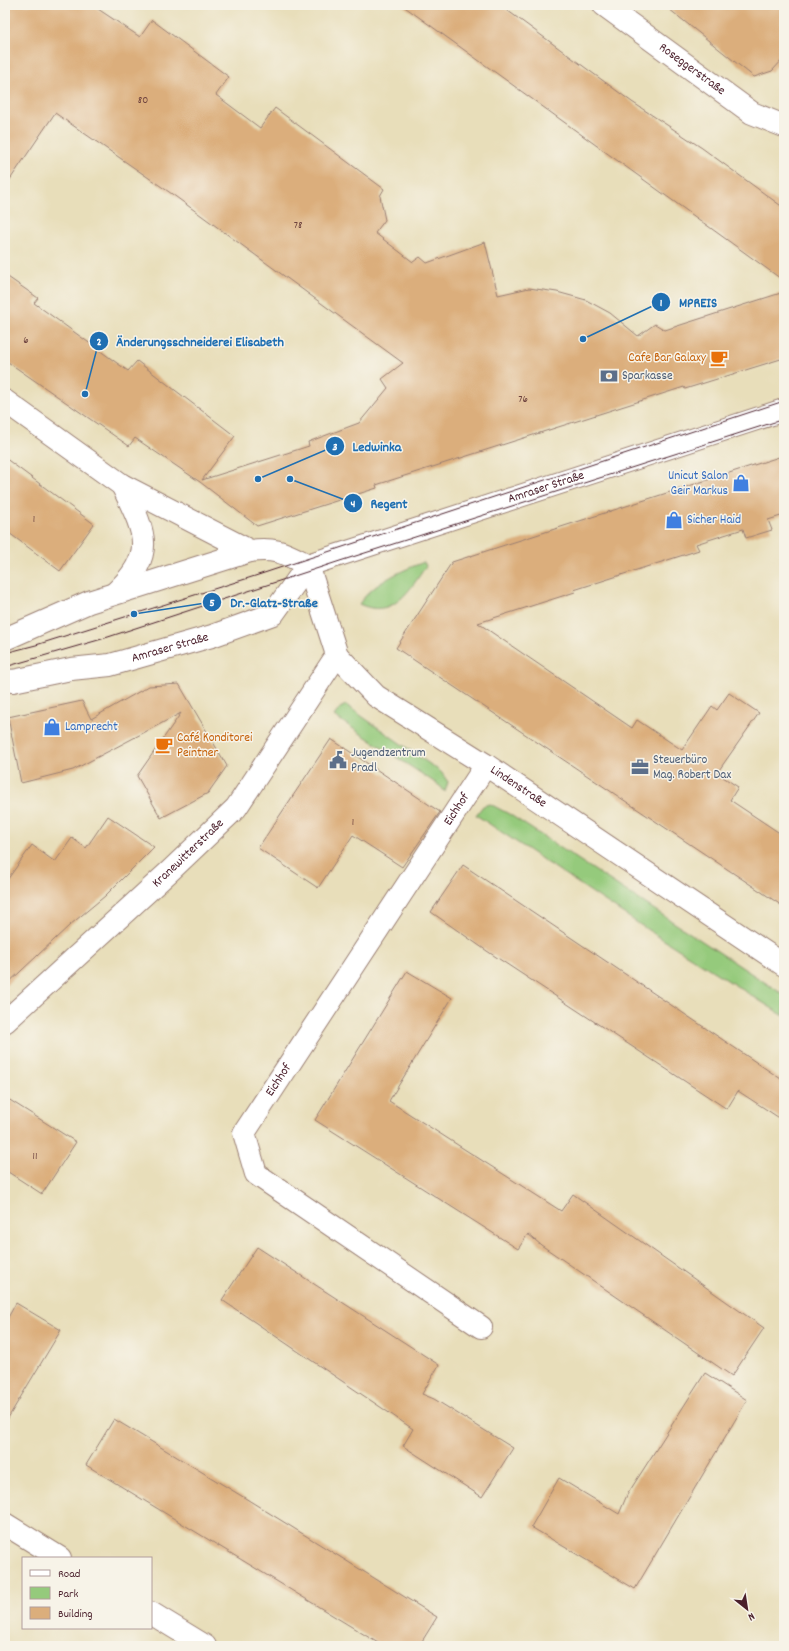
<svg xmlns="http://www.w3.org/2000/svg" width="789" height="1651" viewBox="0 0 789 1651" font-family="Dekko,sans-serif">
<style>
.green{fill:#95ca7c;stroke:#707454}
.building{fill:#dbae7c}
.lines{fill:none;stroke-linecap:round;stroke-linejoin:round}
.minor-casing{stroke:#997e72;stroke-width:24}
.minor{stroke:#fff;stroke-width:22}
.tram{stroke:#4a1f2b;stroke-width:1}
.labels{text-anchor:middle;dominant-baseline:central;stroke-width:3;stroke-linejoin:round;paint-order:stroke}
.number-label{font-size:11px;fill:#6e433f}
.street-label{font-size:13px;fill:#4a1f2b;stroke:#f7f3e8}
.food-label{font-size:13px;fill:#c56008;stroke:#f7f3e8;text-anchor:end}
.service-label{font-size:13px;fill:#4e5e75;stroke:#f7f3e8;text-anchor:start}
.shop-label{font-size:13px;fill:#366cbe;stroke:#f7f3e8;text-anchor:start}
.leader{fill:none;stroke:#1f6fb2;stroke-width:1.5}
.callout-dot{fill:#1f6fb2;stroke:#f7f3e8;stroke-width:1.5}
.mark-label{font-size:12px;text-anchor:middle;font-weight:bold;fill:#fff}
.callout-label{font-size:14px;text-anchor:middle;font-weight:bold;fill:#1f6fb2;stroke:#f7f3e8;stroke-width:3;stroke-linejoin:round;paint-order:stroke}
</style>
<rect width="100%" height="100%" fill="#f7f3e8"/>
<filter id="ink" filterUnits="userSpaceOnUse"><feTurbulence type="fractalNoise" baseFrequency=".025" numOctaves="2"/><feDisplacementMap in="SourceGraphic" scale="8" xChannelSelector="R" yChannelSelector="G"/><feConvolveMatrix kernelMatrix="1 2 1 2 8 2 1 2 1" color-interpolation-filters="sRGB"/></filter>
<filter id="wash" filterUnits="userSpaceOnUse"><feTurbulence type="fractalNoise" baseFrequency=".012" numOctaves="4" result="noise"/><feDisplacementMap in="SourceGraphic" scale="16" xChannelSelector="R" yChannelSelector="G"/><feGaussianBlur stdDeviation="0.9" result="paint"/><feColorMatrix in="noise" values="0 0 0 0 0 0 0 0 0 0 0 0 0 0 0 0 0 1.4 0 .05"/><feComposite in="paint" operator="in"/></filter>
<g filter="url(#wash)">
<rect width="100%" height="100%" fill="#e8deba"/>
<g class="green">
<path d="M 424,562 L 426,566 C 410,590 393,620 359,604 C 374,582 401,571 424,562 Z"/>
<path d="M 346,705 L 441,772 L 448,782 L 445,792 L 440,786 L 334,716 L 340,708 Z"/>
<path d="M 490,804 L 509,814 L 784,995 L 784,1016 L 648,930 L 476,815 L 483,806 Z"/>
</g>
<g id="blocks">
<g class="building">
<path d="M 5,5 L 92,5 L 140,37 L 152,20 L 229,77 L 216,95 L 260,128 L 275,108 L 384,189 L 380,196 L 385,220 L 375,233 L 413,262 L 420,257 L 427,263 L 485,242 L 498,295 L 529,288 L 557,292 L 586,300 L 610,313 L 638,336 L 655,324 L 665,330 L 784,292 L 784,358 L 685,389 L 684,387 L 376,485 L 377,488 L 257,526 L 200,482 L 135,438 L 129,446 L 5,360 L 5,275 L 38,298 L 34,303 L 128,371 L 137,361 L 235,436 L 202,480 L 309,446 L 308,442 L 359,423 L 388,388 L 382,379 L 403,363 L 172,194 L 55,113 L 5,187 Z"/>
<path d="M 402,5 L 500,5 L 632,102 L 702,148 L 784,208 L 784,281 Z"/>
<path d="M 664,5 L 784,5 L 784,58 L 772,71 L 754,77 Z"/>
<path d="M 779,457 L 784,474 L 784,515 L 768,520 L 772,530 L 746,538 L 743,529 L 696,544 L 699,550 L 574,590 L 575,592 L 478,623 L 632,728 L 637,720 L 682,750 L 712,706 L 717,710 L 729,693 L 759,713 L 717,773 L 738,787 L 730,800 L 784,836 L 784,907 L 396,648 L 452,562 Z"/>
<path d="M 5,458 L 94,524 L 60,571 L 5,530 Z"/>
<path d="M 179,684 L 227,766 L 208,793 L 161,818 L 137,776 L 181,713 L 73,770 L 21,783 L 8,717 L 82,701 L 91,719 L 149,686 Z"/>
<path d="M 331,739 L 440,812 L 402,867 L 353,835 L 318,888 L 258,848 Z"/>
<path d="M 108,816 L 154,847 L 105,896 L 70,925 L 5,986 L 5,883 L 32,845 L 55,862 L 72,838 L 86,848 Z"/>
<path d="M 463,865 L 784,1081 L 784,1121 L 738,1091 L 727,1109 L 487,951 L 431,912 Z"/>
<path d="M 407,971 L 452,998 L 389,1101 L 561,1211 L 573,1194 L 764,1328 L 732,1376 L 541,1245 L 528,1234 L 518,1249 L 315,1120 Z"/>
<path d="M 5,1097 L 76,1142 L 42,1194 L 5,1170 Z"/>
<path d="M 257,1247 L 439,1365 L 422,1394 L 434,1399 L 513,1448 L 482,1497 L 403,1446 L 413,1429 L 222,1300 Z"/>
<path d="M 16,1303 L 61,1330 L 5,1423 L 5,1323 Z"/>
<path d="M 705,1373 L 747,1400 L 635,1589 L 531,1527 L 559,1478 L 619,1514 L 627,1495 Z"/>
<path d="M 114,1419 L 245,1498 L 437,1617 L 419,1646 L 383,1646 L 86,1465 Z"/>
</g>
</g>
</g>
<g filter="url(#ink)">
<use href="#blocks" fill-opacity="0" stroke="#997e72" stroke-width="1"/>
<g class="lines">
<g class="minor-casing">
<g id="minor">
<path id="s1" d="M 604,5 L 752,113 L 784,126"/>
<path d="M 5,401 L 122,485 L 250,551"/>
<path id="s2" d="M 308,565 L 337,655 L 376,696 L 486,765 L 784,965"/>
<path d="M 116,592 C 158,553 144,531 122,485"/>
<path d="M 5,639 L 89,602 L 250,551 C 276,547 286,554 308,565"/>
<path id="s3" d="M 5,680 L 13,681 L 71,669 L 110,665 L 212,636 L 273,614 L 308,565 L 784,410"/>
<path id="s4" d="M 5,1022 L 171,870 L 236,808 L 337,655"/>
<path id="s5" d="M 481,1327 L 256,1174 L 244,1133 L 486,765"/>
<path d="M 5,1524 L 60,1558"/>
<path d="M 151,1613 L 205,1646"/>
</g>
</g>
<use href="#minor" class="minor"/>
<g class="tram">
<path d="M 5,653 L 36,645 L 255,576 L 784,401"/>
<path d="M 5,667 L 102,639 L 340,561 L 784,419"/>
</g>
</g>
</g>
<defs>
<g id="cafe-bare" transform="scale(1.38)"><path d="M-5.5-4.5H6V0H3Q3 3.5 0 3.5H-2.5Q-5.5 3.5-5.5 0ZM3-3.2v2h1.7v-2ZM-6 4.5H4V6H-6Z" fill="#e8710a" stroke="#f7f3e8" stroke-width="2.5" paint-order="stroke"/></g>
<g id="bank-bare" transform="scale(1.38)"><path d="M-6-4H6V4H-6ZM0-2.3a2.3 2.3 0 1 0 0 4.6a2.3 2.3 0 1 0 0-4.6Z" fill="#5c6f8a" stroke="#f7f3e8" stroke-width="2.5" paint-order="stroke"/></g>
<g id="shop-bare" transform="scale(1.38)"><path d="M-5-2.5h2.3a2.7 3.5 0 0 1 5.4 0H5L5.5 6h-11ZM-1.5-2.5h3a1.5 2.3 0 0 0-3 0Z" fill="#3f7fe0" stroke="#f7f3e8" stroke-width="2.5" paint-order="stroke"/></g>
<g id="civic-bare" transform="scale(1.38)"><path d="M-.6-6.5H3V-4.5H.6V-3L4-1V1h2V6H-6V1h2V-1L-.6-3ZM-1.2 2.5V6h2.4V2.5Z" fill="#5c6f8a" stroke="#f7f3e8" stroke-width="2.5" paint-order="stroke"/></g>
<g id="office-bare" transform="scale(1.38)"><path d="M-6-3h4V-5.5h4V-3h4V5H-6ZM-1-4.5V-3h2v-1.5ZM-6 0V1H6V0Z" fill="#5c6f8a" stroke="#f7f3e8" stroke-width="2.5" paint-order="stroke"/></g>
</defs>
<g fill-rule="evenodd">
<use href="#cafe-bare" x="719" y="358"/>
<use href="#bank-bare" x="609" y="376"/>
<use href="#shop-bare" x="741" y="483"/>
<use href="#shop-bare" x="674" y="520"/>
<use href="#shop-bare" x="52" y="727"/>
<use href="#cafe-bare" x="164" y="745"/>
<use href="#civic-bare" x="338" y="760"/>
<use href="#office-bare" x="640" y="767"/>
</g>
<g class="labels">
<g class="number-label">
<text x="143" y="101">80</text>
<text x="298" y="226">78</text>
<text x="26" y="341">6</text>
<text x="523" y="400">76</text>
<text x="34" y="520">1</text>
<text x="353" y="823">1</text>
<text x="35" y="1157">11</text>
</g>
<g class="street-label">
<text stroke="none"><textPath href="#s1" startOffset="109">Roseggerstraße</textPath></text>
<text stroke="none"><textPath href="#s3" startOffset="588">Amraser Straße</textPath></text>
<text stroke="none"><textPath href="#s3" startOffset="169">Amraser Straße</textPath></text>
<text stroke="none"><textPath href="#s2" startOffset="320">Lindenstraße</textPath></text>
<text stroke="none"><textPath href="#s5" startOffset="702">Eichhof</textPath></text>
<text stroke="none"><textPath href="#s4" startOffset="249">Kranewitterstraße</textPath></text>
<text stroke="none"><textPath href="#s5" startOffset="378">Eichhof</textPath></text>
</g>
<g class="food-label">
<text x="706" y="358">Cafe Bar Galaxy</text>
<text x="177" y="738" text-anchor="start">Café Konditorei<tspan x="177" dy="15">Peintner</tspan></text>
</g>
<g class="service-label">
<text x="622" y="376">Sparkasse</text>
<text x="351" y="753">Jugendzentrum<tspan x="351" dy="15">Pradl</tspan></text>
<text x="653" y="760">Steuerbüro<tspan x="653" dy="15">Mag. Robert Dax</tspan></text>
</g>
<g class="shop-label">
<text x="728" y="476" text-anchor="end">Unicut Salon<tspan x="728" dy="15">Geir Markus</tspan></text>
<text x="687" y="520">Sicher Haid</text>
<text x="65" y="727">Lamprecht</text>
</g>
</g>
<path class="leader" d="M583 339L661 302M85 394L99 341M258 479L335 446M290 479L353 503M134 614L212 602"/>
<g class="callout-dot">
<circle cx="583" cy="339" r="4"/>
<circle cx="85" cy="394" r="4"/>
<circle cx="258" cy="479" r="4"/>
<circle cx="290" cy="479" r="4"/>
<circle cx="134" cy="614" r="4"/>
<circle cx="661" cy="302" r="10"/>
<circle cx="99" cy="341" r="10"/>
<circle cx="335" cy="446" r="10"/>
<circle cx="353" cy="503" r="10"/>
<circle cx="212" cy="602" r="10"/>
</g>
<g class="mark-label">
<text x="661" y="306">1</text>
<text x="99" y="345">2</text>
<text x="335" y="450">3</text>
<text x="353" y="507">4</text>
<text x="212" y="606">5</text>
</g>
<g class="callout-label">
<text x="698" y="307">MPREIS</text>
<text x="200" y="346">Änderungsschneiderei Elisabeth</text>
<text x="377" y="451">Ledwinka</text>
<text x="389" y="508">Regent</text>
<text x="274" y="607">Dr.-Glatz-Straße</text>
</g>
<rect width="789" height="1651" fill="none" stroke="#f7f3e8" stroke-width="20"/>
<rect x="22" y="1557" width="130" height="72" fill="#f7f3e8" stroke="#b29e9c"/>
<rect x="30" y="1570" width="20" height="6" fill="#ffffff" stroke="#b29e9c"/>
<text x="58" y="1577" font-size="12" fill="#4a1f2b">Road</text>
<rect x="30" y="1587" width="20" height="12" fill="#95ca7c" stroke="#b29e9c"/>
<text x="58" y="1597" font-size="12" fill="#4a1f2b">Park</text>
<rect x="30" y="1607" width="20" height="12" fill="#dbae7c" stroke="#b29e9c"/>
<text x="58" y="1617" font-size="12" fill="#4a1f2b">Building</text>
<g transform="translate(747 1609) rotate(150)" stroke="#f7f3e8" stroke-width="3" paint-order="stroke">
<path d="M0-3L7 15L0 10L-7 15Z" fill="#4a1f2b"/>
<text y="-6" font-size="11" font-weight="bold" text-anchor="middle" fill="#4a1f2b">N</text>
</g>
</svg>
